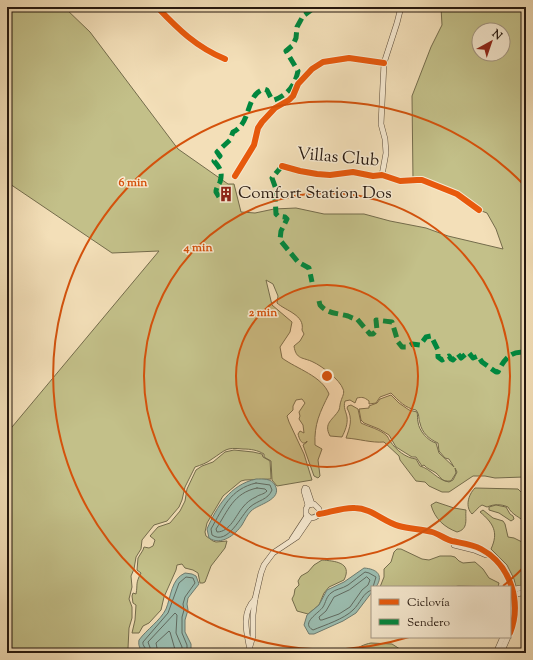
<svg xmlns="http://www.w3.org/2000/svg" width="533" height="660" viewBox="0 0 533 660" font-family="'Sorts Mill Goudy',serif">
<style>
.green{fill:#c3c089;stroke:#746c4c;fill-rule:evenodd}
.water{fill:#9bbdb0;stroke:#6c7b70}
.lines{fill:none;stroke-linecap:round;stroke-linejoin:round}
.shore{stroke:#606a60;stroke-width:1}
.minor-casing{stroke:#594a39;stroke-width:6}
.minor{stroke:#f7ead1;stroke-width:5}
.quiet{stroke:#00873e;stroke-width:5;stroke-dasharray:10 5;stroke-linecap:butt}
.cycleway-casing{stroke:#f7ead1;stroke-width:8}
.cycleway{stroke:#e8590c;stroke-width:6}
.ring{fill:none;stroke:#d5520c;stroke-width:2}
.labels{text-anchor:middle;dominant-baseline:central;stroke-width:3;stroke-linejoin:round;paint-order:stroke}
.street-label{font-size:17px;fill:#26180f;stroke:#f7ead1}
.poi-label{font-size:17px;fill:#26180f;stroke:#f7ead1;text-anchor:start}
.centre{fill:#d5520c;stroke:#f7ead1;stroke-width:2}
.ring-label{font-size:12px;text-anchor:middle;font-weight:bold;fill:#d5520c;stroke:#f7ead1;stroke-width:3;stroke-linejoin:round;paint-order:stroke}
</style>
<rect width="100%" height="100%" fill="#f3dfb8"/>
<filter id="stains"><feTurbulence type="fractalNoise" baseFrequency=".005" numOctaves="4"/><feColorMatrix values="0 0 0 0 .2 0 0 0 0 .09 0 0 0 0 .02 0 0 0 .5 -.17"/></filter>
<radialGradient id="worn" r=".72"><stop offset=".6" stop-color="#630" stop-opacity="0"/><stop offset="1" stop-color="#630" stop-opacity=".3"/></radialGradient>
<g class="green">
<path d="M 7,7 L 64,7 L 90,32 L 178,149 L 228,184 L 234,184 L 241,212 L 255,213 L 274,209 L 296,208 L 324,214 L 364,214 L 390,221 L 426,228 L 448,236 L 503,249 L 496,229 L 487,213 L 479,210 L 450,191 L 413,180 L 412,96 L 431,47 L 442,25 L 441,7 L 526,7 L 526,481 L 524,477 L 495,478 L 485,476 L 473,476 L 449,492 L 442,492 L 429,486 L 425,482 L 416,481 L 400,460 L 399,456 L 384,442 C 371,443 360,439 346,438 C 350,427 353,419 347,408 L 348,406 L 351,405 L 358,409 L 361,423 C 369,427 380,429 387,436 C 388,437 389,440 390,441 C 396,450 406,458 416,459 L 420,466 C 431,469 437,480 449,482 L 453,480 L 457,472 L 455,468 L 456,473 L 451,481 C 441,482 442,478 436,473 C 432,470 427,469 424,465 L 422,466 L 416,457 L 412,457 L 396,447 L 389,435 L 379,429 L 364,423 L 361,420 L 359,409 L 369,408 L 369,406 L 377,403 L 380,399 L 391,395 L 399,403 L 409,410 L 417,412 C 418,416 417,419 418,422 C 419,431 428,441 436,443 L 439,453 L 454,467 L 449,459 L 445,458 L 439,451 L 438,443 C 429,439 422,433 420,423 C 418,418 420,415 416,410 C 405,408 399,401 391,393 L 380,397 L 376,403 L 369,404 L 369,401 C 364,397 362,397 357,398 L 355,403 L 350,400 L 345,401 C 343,408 346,411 347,417 C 348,424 345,431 342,437 L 330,436 C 323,423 333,420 339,410 C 340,407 340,403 341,401 C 342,397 345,393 343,389 C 340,380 322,366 313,362 C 303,357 296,360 294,346 L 300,341 L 304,334 L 302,330 C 305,315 286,311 277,303 L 278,296 L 273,284 L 266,280 L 272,305 L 292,322 L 290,332 L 280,347 L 282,358 C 297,369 322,376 329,394 C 320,412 314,424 315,445 L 322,449 L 318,460 L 320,476 L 318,478 L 314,476 L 303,445 L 307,442 L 307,441 L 305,443 C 301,444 299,438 298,434 L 300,431 L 304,433 L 303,425 L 299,419 L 300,416 L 299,412 L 305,403 L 302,399 L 296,400 L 293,406 L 293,410 L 287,416 L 289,422 L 304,454 L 312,480 L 277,486 L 272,480 L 271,461 L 264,457 L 264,454 C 257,450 251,449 243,449 C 225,447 226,450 212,459 C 207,463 201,465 195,467 L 185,487 L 182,500 L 179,507 L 167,521 L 154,525 L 142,540 L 141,549 L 136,557 L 134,569 L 131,576 L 132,587 L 129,599 L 132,607 L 132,618 L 129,628 L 128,648 L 130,653 L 7,653 L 7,433 L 159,251 L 112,253 L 7,182 ZM 479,30 L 503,30 L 503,54 L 479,54 Z"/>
<path d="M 234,450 L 253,452 L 262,454 L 263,457 L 270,461 L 271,477 L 271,479 L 245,480 L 241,481 L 223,496 L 207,523 L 205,532 L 206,536 L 213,541 L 216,542 L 227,541 L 225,548 L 211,566 L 205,582 L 203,583 L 200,583 L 198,573 L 193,570 L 185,568 L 182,564 L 177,565 L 176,570 L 164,597 L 161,610 L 149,623 L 143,626 L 139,633 L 132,633 L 135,620 L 136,605 L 133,603 L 132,596 L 133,593 L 136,594 C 138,584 135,584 141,573 L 137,570 L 138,558 L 143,550 L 144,547 L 149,548 L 153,546 L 155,540 L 150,536 L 158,527 L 170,523 L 180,511 L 185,501 L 187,489 L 196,470 L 202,466 L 213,462 L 225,452 Z"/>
<path d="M 475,488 L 518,489 L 525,496 L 523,504 L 523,509 L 526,511 L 526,523 C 520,517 512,515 508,507 C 501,504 494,504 487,507 L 482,505 C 478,507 476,511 472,514 C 465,507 468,495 475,488 Z"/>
<path d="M 436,502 L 454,508 L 466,510 C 465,519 469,529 457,532 C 444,527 435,519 431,505 Z"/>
<path d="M 496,505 L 506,507 L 510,514 L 513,516 L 514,519 L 511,521 L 499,513 L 489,510 L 489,507 Z"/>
<path d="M 483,510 L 493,518 L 503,521 L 505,524 L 508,537 L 514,538 L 526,544 L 526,585 L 516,587 L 514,579 L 507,565 L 491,549 C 499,532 493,523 480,512 Z"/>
<path d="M 397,549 L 401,549 L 422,559 L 429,560 L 440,556 L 451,556 L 455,557 L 459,561 L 463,563 L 475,562 L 483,569 L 489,578 L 499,583 L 498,587 L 458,586 L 454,587 L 380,587 L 384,577 L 384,569 L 391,562 L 394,552 Z"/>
<path d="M 322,560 C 334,561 353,562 344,580 L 329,587 L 324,593 L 319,605 L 308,614 L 297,611 L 292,599 L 294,595 L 295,589 L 299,585 L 298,581 L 301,576 L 308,572 L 314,565 Z"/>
<path d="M 371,643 L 392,644 L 406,653 L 352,653 C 355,648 365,644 371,643 Z"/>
</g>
<g class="water">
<path d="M 256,479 C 263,479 271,478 275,485 C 283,500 258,504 251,511 C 247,515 245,520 242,525 C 235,535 221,546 209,538 L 207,529 C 217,506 230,485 256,479 Z"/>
<path d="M 364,568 C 377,569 384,575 376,587 L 372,587 L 372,592 L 356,613 L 343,621 L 314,634 L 309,634 L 304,625 L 307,615 L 319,605 L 327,590 L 344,582 Z"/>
<path d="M 185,573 L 192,574 L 196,576 L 199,584 L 188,598 L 187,604 L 188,610 L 185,620 L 185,632 L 191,644 L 191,653 L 145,653 C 140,650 138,646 139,640 C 147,629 160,621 166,609 C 171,597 171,579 185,573 Z"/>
</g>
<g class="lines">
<g class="shore">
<path d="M 256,483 L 270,485 L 272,490 C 268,500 258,500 250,507 C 241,515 228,546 212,535 L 211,529 C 223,508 230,489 256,483 Z"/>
<path d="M 257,488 L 265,489 L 267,491 C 263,495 260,494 256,497 C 251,499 246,503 243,507 C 236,515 230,532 217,532 L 216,529 C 228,511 233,493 257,488 Z"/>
<path d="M 367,577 L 370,580 L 368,585 L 362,590 L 350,607 L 339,614 L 322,620 L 320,620 L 319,617 L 326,611 L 334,597 L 349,590 Z"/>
<path d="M 372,590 C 363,592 360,604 353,610 C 344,619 325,625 313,630 C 300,623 319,613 323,607 C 326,602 326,597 331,593 C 335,589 342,589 348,585 C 354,581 359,576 365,572 L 369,573 L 376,577 L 373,587"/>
<path d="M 147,653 C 147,648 142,646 143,642 L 168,613 L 179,583 L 186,577 L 193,578 L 195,583 L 185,597 L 183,604 L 184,610 L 182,617 L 182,633 L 187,645 L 187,653"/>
<path d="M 152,653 L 148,642 L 175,613 L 177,615 L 176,633 L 182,647 L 182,653"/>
<path d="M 158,653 L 156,643 L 169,631 L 170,632 L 176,653"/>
</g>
<g class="minor-casing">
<g id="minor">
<path d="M 157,7 C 178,29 196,47 225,59"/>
<path d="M 282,166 L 300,171 L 317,174 L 330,175 L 353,172 L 373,176 L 382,175 L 400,181 L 417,180 L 422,180 L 457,194 L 479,210"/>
<path d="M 382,175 L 386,153 L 385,139 L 381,124 L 384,63 L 397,23 L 401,7"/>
<path d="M 235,176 L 254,145 L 258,128 L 262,122 L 275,108 L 289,100 L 293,96 L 298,84 L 312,69 L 323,62 L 349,58 L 384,63"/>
<path d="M 308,505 L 304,491 L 305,488 L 307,489 L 312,504"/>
<path d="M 319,514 C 331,512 344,507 355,508 C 371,508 384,522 399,526 C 410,529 422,529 432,532 C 439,534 445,539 452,541 C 461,543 472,544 481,549 C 511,565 522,603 510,633"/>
<path d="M 292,539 L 307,516"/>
<path d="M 454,545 L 474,550 L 486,555"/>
<path d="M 510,590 L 526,587"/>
<path d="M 512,595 L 526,592"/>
<path d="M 510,619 L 512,600"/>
<path d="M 249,645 C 246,630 242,612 255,599"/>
<path d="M 248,653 L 253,636 L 253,615 L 255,599 L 261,573 L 264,565 L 273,553 L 297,537 L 310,518 C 316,518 320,515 319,509 L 314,504 L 308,505 L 306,509 L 306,514 L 310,518"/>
<path d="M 496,653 L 503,637"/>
<path d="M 501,653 L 508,637"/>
</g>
</g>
<use href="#minor" class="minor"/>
<g class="quiet">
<path d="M 282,166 L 272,178 L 276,189 L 275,196 L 276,214 L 278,216 L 285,217 L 287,219 L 281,231 L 280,240 L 298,262 L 309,268 L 312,282"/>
<path d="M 219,197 L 216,192 C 216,188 218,186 220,182 C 223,172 220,168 214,161 L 220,156 L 217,152 L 230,140 L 233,132 C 252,123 245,95 264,89 L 267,90 L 271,98 L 274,100 C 288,95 295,85 298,71 L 286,51 L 293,45 L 296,38 L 297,27 L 303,16 L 315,7"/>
<path d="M 319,301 L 320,305 C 328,314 337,313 348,316 C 351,317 353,319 357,319 L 370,334 L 373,334 L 377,330 L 376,320 L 392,322 L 398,342 L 402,347 L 407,347 L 412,344 L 420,345 L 426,337 L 431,336 L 438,350 L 438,357 L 442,360 L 449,356 L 451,359 L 453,360 L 458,354 L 461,358 L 467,353 L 469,353 L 473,358 L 478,356 L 482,362 L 496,372 L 498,372 C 503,361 511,349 526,353"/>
</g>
<g class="cycleway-casing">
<g id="cycleway">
<path d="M 157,7 C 178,29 196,47 225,59"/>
<path d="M 282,166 L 300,171 L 317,174 L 330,175 L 353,172 L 373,176 L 382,175 L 400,181 L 417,180 L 422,180 L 457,194 L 479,210"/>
<path d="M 235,176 L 254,145 L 258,128 L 262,122 L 275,108 L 289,100 L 293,96 L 298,84 L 312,69 L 323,62 L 349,58 L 384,63"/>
<path d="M 319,514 C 331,512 344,507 355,508 C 371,508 384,522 399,526 C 410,529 422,529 432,532 C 439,534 445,539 452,541 C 461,543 472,544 481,549 C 511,565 522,603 510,633"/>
</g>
</g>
<use href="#cycleway" class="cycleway"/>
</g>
<circle cx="327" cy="376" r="91" fill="#d5520c" fill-opacity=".12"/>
<g class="ring">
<circle cx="327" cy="376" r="91"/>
<circle cx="327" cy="376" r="183"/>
<path d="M526 565A274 274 0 0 1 503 586M409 637A274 274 0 1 1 526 187"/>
</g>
<defs>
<g id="building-bare" transform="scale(1.2)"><path d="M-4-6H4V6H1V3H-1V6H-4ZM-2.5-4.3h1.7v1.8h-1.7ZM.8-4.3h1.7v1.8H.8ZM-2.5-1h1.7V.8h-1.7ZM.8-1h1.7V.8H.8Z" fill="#8f2418" stroke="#f7ead1" stroke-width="2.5" paint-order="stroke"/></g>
</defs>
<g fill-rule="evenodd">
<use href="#building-bare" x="226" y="194"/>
</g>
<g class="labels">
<g class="street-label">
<text transform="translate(338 158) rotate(5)">Villas Club</text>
</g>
<g class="poi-label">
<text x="238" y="194">Comfort Station Dos</text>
</g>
</g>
<circle cx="327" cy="376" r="6" class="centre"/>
<g class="ring-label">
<text x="133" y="186">6 min</text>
<text x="198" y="251">4 min</text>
<text x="263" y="316">2 min</text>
</g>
<rect width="533" height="660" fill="none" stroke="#f3dfb8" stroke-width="24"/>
<rect x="8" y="8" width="517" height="644" fill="none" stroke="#26180f" stroke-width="2"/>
<rect x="12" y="12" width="509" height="636" fill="none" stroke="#26180f"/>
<rect x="371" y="586" width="140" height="52" fill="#f7ead1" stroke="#a39683"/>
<rect x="379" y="599" width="20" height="6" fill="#e8590c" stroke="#a39683"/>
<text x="407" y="606" font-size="12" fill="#26180f">Ciclovía</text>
<rect x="379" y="619" width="20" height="6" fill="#00873e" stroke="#a39683"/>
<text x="407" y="626" font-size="12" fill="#26180f">Sendero</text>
<g transform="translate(491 42) rotate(40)"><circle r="19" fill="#f7ead1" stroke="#a39683"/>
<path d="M0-3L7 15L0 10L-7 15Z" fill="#8f2418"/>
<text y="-6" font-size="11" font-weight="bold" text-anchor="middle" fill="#26180f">N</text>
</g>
<rect width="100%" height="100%" filter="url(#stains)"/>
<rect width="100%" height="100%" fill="url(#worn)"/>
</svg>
